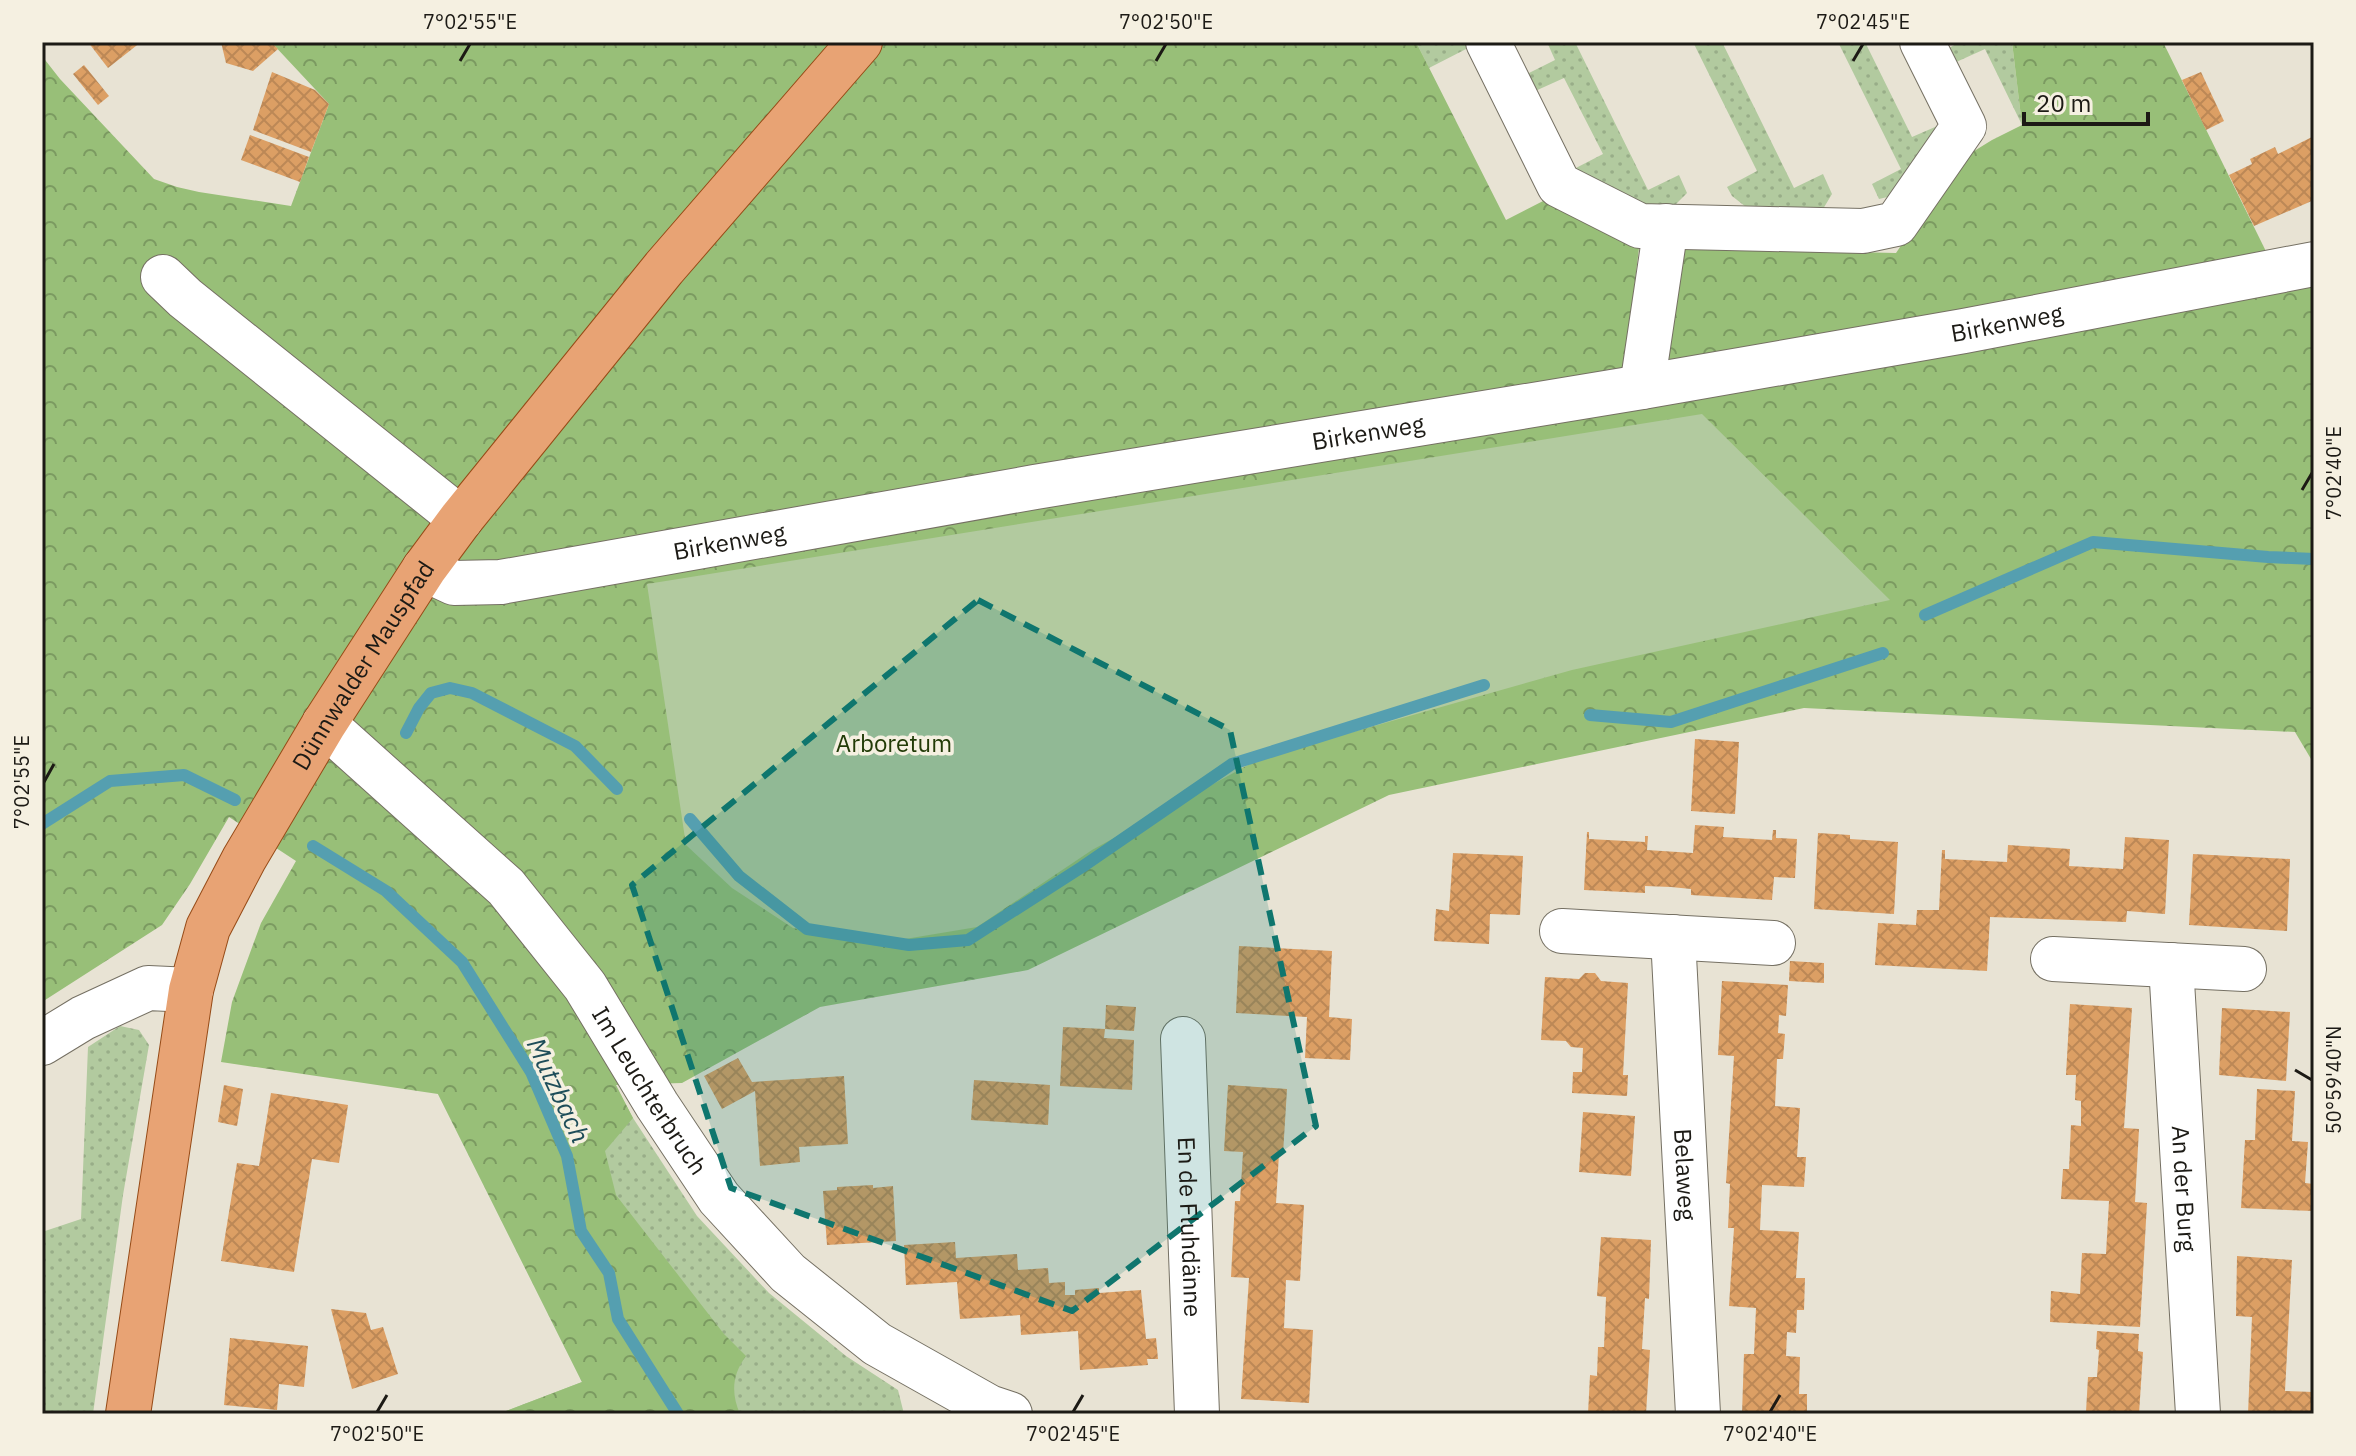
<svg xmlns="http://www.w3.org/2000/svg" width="2356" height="1456" viewBox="0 0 2356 1456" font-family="'IBM Plex Sans',sans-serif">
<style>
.grass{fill:url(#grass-dots)}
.forest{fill:url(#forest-crowns)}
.garden{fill:#b2ca9f}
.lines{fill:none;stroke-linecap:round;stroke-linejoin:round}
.stream{stroke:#559fb0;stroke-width:12}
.building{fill:url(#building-cross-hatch)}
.minor-casing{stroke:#757063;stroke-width:46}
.major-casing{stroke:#964b17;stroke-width:46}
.minor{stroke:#fff;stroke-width:44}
.major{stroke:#e8a374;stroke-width:44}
.marked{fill:#0f766e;fill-opacity:0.2;stroke:#0f766e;stroke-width:6;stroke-dasharray:16 10;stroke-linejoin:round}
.ticks{fill:none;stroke:#1c1a15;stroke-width:3}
.labels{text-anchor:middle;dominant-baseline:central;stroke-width:7;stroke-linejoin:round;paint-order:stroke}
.street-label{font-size:24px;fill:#1c1a15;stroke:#f5f0e1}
.park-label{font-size:24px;fill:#223b07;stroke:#f5f0e1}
.water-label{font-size:26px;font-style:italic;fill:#1e4d59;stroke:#f5f0e1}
.neatline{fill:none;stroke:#1c1a15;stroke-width:3}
.ticks-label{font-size:20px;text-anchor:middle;fill:#1c1a15}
</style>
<defs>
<pattern id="grass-dots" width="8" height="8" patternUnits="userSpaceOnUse" patternTransform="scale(2)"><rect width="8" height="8" fill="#b2ca9f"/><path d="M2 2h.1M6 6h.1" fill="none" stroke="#98ad88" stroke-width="1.8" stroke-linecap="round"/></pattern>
<pattern id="forest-crowns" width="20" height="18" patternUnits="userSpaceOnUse" patternTransform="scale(2)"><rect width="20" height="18" fill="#98bf78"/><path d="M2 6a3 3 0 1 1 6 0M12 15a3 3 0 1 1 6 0" fill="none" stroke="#7b9a61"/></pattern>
<pattern id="building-cross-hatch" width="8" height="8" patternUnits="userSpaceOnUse" patternTransform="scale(2)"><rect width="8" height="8" fill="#dc9f64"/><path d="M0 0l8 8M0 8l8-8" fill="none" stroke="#bc8856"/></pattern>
</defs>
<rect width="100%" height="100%" fill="#e8e3d4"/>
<g class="grass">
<path d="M 1416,42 L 1468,42 L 1470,47 L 1429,68 Z"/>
<path d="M 1547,42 L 1575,42 L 1648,190 L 1679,175 L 1687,193 L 1674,206 L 1641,205 L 1572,170 L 1603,154 L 1564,78 L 1533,92 L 1525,75 L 1555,60 Z"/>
<path d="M 1693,42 L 1722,42 L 1794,188 L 1823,174 L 1832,194 L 1823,209 L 1746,207 L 1732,196 L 1727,187 L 1757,171 Z"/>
<path d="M 1838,42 L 1865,42 L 1912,137 L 1942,124 L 1896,195 L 1879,199 L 1872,184 L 1901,169 Z"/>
<path d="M 1960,42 L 2012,42 L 2022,125 L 1985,49 L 1954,63 L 1947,49 Z"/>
<path d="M 120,1026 L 139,1030 L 149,1045 L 123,1195 L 93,1414 L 42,1414 L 42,1232 L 81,1219 L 88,1047 Z"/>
<path d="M 615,1085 L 633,1118 L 697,1216 L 769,1293 L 846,1356 L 898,1390 L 904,1414 L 498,1414 L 582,1382 L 438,1094 Z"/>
</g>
<path class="forest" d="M 271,42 L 1416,42 L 1506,220 L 1547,199 L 1639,248 L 1625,363 L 1684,248 L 1896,253 L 1958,161 L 1992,140 L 2022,125 L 2012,42 L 2163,42 L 2285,290 L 2314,286 L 2314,764 L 2295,732 L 1804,708 L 1389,795 L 1028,970 L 820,1007 L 682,1083 L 616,1085 L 633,1118 L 605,1151 L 616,1195 L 724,1334 L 746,1356 C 732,1375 731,1393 740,1414 L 498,1414 L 582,1382 L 438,1094 L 221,1062 L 232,1002 L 261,923 L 296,861 L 229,817 L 190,884 L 162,925 L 42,1002 L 42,56 L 60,79 L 154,179 L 177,187 L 199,192 L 291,206 L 329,104 Z"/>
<path class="garden" d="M 1702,414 L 1890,600 L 1572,670 L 1261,758 L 1092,850 L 977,927 L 881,943 L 793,928 L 732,888 L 686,845 L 647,584 Z"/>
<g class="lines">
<g class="stream">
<path d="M 1925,615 L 2093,542 L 2268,557 L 2314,559"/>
<path d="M 1590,715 L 1671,722 L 1883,653"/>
<path d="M 406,733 L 419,708 L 431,693 L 450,688 L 472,693 L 575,746 L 617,789"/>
<path d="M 690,819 L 739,876 L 807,929 L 909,945 L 968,940 L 1082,867 L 1232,764 L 1484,685"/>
<path d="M 42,824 L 110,781 L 184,775 L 235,800"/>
<path d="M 313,846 L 386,891 L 462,962 L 531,1072 L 567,1156 L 581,1231 L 609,1273 L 618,1319 L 678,1414"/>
</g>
</g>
<g class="building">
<path d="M 88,42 L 141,42 L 108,68 Z"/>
<path d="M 221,42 L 271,42 L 278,49 L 253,71 L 226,63 Z"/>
<path d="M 84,65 L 109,96 L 98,105 L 73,74 Z"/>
<path d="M 272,72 L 315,90 L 329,104 L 311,152 L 253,130 Z"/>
<path d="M 2201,72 L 2224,121 L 2206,130 L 2182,80 Z"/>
<path d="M 250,135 L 309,157 L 300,182 L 241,160 Z"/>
<path d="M 2314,136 L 2314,200 L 2254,226 L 2229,175 L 2252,164 L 2250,159 L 2275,147 L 2278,154 Z"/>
<path d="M 1695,739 L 1739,742 L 1735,814 L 1691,811 Z"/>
<path d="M 1695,825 L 1724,827 L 1723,837 L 1772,840 L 1773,830 L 1776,830 L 1776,838 L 1797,839 L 1795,878 L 1774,877 L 1772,900 L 1691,895 L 1691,889 L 1671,887 L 1645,886 L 1645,893 L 1584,890 L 1587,832 L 1589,832 L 1589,839 L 1645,842 L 1645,836 L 1648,836 L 1647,850 L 1693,853 Z"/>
<path d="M 1818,833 L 1850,835 L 1850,839 L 1898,842 L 1894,914 L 1814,909 Z"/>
<path d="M 2125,837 L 2169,840 L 2165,914 L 2127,911 L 2126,922 L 1990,917 L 1987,971 L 1875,965 L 1878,923 L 1916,925 L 1917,910 L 1939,910 L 1942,850 L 1945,850 L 1945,859 L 2007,862 L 2008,845 L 2070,849 L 2069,866 L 2123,869 Z"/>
<path d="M 1453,853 L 1523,856 L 1520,915 L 1490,914 L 1489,944 L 1434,941 L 1436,909 L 1449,911 Z"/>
<path d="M 2193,854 L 2290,859 L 2287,931 L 2189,925 Z"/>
<path d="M 1239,946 L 1332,951 L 1329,1017 L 1352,1019 L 1350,1060 L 1305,1058 L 1307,1017 L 1236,1013 Z"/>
<path d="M 1790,961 L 1824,963 L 1824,983 L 1789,981 Z"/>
<path d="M 1585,973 L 1595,973 L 1601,981 L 1628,983 L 1623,1075 L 1628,1075 L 1627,1096 L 1572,1093 L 1573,1072 L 1582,1072 L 1583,1048 L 1571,1047 L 1566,1041 L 1541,1040 L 1545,977 L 1579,979 Z"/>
<path d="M 1722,981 L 1788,985 L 1786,1016 L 1779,1015 L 1778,1033 L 1785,1034 L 1783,1059 L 1777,1059 L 1775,1106 L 1800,1108 L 1797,1157 L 1806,1157 L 1804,1187 L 1762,1185 L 1760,1230 L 1799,1232 L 1796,1278 L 1805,1278 L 1804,1310 L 1797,1310 L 1796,1333 L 1787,1332 L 1786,1356 L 1800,1357 L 1799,1394 L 1807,1394 L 1807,1414 L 1742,1414 L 1744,1354 L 1754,1354 L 1756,1308 L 1729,1306 L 1734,1228 L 1728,1228 L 1730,1184 L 1726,1183 L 1734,1056 L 1718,1055 Z"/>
<path d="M 2070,1004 L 2132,1008 L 2124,1128 L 2139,1129 L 2135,1202 L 2147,1203 L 2140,1327 L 2050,1322 L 2051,1291 L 2080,1294 L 2082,1253 L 2106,1254 L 2109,1201 L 2061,1199 L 2063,1169 L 2069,1169 L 2071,1125 L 2081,1126 L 2081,1101 L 2075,1100 L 2076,1075 L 2066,1075 Z"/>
<path d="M 1106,1005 L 1136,1007 L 1134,1031 L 1105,1029 Z"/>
<path d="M 2222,1008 L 2290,1012 L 2286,1081 L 2219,1075 Z"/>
<path d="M 1063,1027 L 1105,1029 L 1104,1038 L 1134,1040 L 1132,1090 L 1060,1086 Z"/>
<path d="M 738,1058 L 752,1082 L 844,1076 L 848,1144 L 799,1147 L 800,1162 L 760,1166 L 755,1091 L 722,1109 L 704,1076 Z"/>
<path d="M 974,1080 L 1050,1085 L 1048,1125 L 971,1120 Z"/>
<path d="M 224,1085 L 243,1089 L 237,1126 L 218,1122 Z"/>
<path d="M 1228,1085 L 1287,1089 L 1283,1154 L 1279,1154 L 1276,1203 L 1304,1205 L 1300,1281 L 1286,1280 L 1284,1328 L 1313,1330 L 1309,1403 L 1241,1399 L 1249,1278 L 1231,1277 L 1235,1201 L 1240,1201 L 1243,1152 L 1224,1151 Z"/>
<path d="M 2257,1089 L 2295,1091 L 2292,1141 L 2308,1142 L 2305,1183 L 2314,1184 L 2313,1211 L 2241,1208 L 2245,1140 L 2255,1140 Z"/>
<path d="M 271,1093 L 348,1105 L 339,1163 L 312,1159 L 294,1272 L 221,1261 L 237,1163 L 259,1166 Z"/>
<path d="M 1583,1112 L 1635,1116 L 1631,1176 L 1579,1172 Z"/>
<path d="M 873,1185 L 873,1188 L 893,1186 L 896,1241 L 827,1245 L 823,1191 L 837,1190 L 837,1187 Z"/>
<path d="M 1601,1237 L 1651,1240 L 1649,1299 L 1645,1298 L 1642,1349 L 1650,1350 L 1646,1414 L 1588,1414 L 1590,1375 L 1597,1376 L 1598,1347 L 1604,1347 L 1606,1297 L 1597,1296 Z"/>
<path d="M 955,1242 L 956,1258 L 1017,1254 L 1018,1270 L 1048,1268 L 1049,1283 L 1065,1282 L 1065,1295 L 1075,1295 L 1075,1290 L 1099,1288 L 1099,1293 L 1141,1290 L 1146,1339 L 1156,1338 L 1158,1359 L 1147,1359 L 1148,1365 L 1080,1370 L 1078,1331 L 1021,1335 L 1020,1315 L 960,1319 L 957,1282 L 906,1285 L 904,1245 Z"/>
<path d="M 2237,1256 L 2292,1260 L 2285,1391 L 2313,1392 L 2312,1414 L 2248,1414 L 2252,1317 L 2236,1316 Z"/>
<path d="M 331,1309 L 366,1313 L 371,1330 L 383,1327 L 398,1374 L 352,1389 Z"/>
<path d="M 2097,1331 L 2139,1334 L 2138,1351 L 2143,1352 L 2139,1414 L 2093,1414 L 2093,1412 L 2086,1412 L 2088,1377 L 2097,1377 L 2099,1350 L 2096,1349 Z"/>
<path d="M 230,1338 L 308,1346 L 304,1387 L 279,1384 L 277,1410 L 224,1405 Z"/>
</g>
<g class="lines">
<g class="minor-casing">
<g id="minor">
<path d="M 1488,42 L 1559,185 L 1640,226 L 1863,231 L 1896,224 L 1964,126 L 1922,42"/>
<path d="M 163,277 L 185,298 L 461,519"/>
<path d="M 1642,387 L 1666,226"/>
<path id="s1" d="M 424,569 L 454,583 L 501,582 L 1035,487 L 1642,387 L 1964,331 L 2314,264"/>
<path id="s2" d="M 324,724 L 506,887 L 585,986 L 657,1105 L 719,1198 L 788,1273 L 877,1344 L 989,1407 L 1010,1414"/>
<path d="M 1562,931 L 1773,943"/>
<path id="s3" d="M 1673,937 L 1698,1414"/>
<path d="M 2053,959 L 2244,969"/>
<path id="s4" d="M 2171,965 L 2198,1414"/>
<path id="s5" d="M 1183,1039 L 1197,1414"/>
<path d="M 42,1043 L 83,1018 L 148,988 L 191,990"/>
</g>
</g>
<g class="major-casing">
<g id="major">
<path id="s6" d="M 128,1414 L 191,990 L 208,928 L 244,859 L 324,724 L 424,569 L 461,519 L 664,268 L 860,42"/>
</g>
</g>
<use href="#minor" class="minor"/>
<use href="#major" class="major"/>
</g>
<path class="marked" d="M 978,600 L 1230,730 L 1316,1126 L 1072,1311 L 731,1188 L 632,885 Z"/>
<path class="ticks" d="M 460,61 L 470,44M 1156,61 L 1166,44M 1853,61 L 1863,44M 2302,490 L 2312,473M 44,782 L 54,764M 2295,1070 L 2312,1080M 377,1412 L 387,1395M 1073,1412 L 1083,1395M 1770,1412 L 1780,1395"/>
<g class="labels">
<g class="street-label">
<text stroke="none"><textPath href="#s1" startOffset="1608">Birkenweg</textPath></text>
<text stroke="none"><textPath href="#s1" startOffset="960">Birkenweg</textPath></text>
<text stroke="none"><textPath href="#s1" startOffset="312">Birkenweg</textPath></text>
<text stroke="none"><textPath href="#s6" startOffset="798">Dünnwalder Mauspfad</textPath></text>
<text stroke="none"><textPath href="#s2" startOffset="494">Im Leuchterbruch</textPath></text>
<text stroke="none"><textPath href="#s3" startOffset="238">Belaweg</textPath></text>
<text stroke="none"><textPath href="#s4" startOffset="224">An der Burg</textPath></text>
<text stroke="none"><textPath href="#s5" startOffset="188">En de Fluhdänne</textPath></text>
</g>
<g class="park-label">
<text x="894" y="743">Arboretum</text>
</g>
<g class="water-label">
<text transform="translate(559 1090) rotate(65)">Mutzbach</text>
</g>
</g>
<rect width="2356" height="1456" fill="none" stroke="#f5f0e1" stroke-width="88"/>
<path d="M2024 112v12h124v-12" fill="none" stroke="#1c1a15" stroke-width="4"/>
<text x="2036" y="112" font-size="24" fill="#1c1a15" stroke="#f5f0e1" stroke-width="6" paint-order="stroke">20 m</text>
<rect x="44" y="44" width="2268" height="1368" class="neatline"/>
<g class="ticks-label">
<text x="470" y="29">7°02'55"E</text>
<text x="1166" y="29">7°02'50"E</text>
<text x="1863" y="29">7°02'45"E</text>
<text transform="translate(2334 473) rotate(-90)" y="7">7°02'40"E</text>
<text transform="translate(22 782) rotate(-90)" y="7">7°02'55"E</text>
<text transform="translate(2334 1080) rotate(-90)" y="7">50°59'40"N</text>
<text x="377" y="1441">7°02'50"E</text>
<text x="1073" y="1441">7°02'45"E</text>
<text x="1770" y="1441">7°02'40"E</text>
</g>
</svg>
